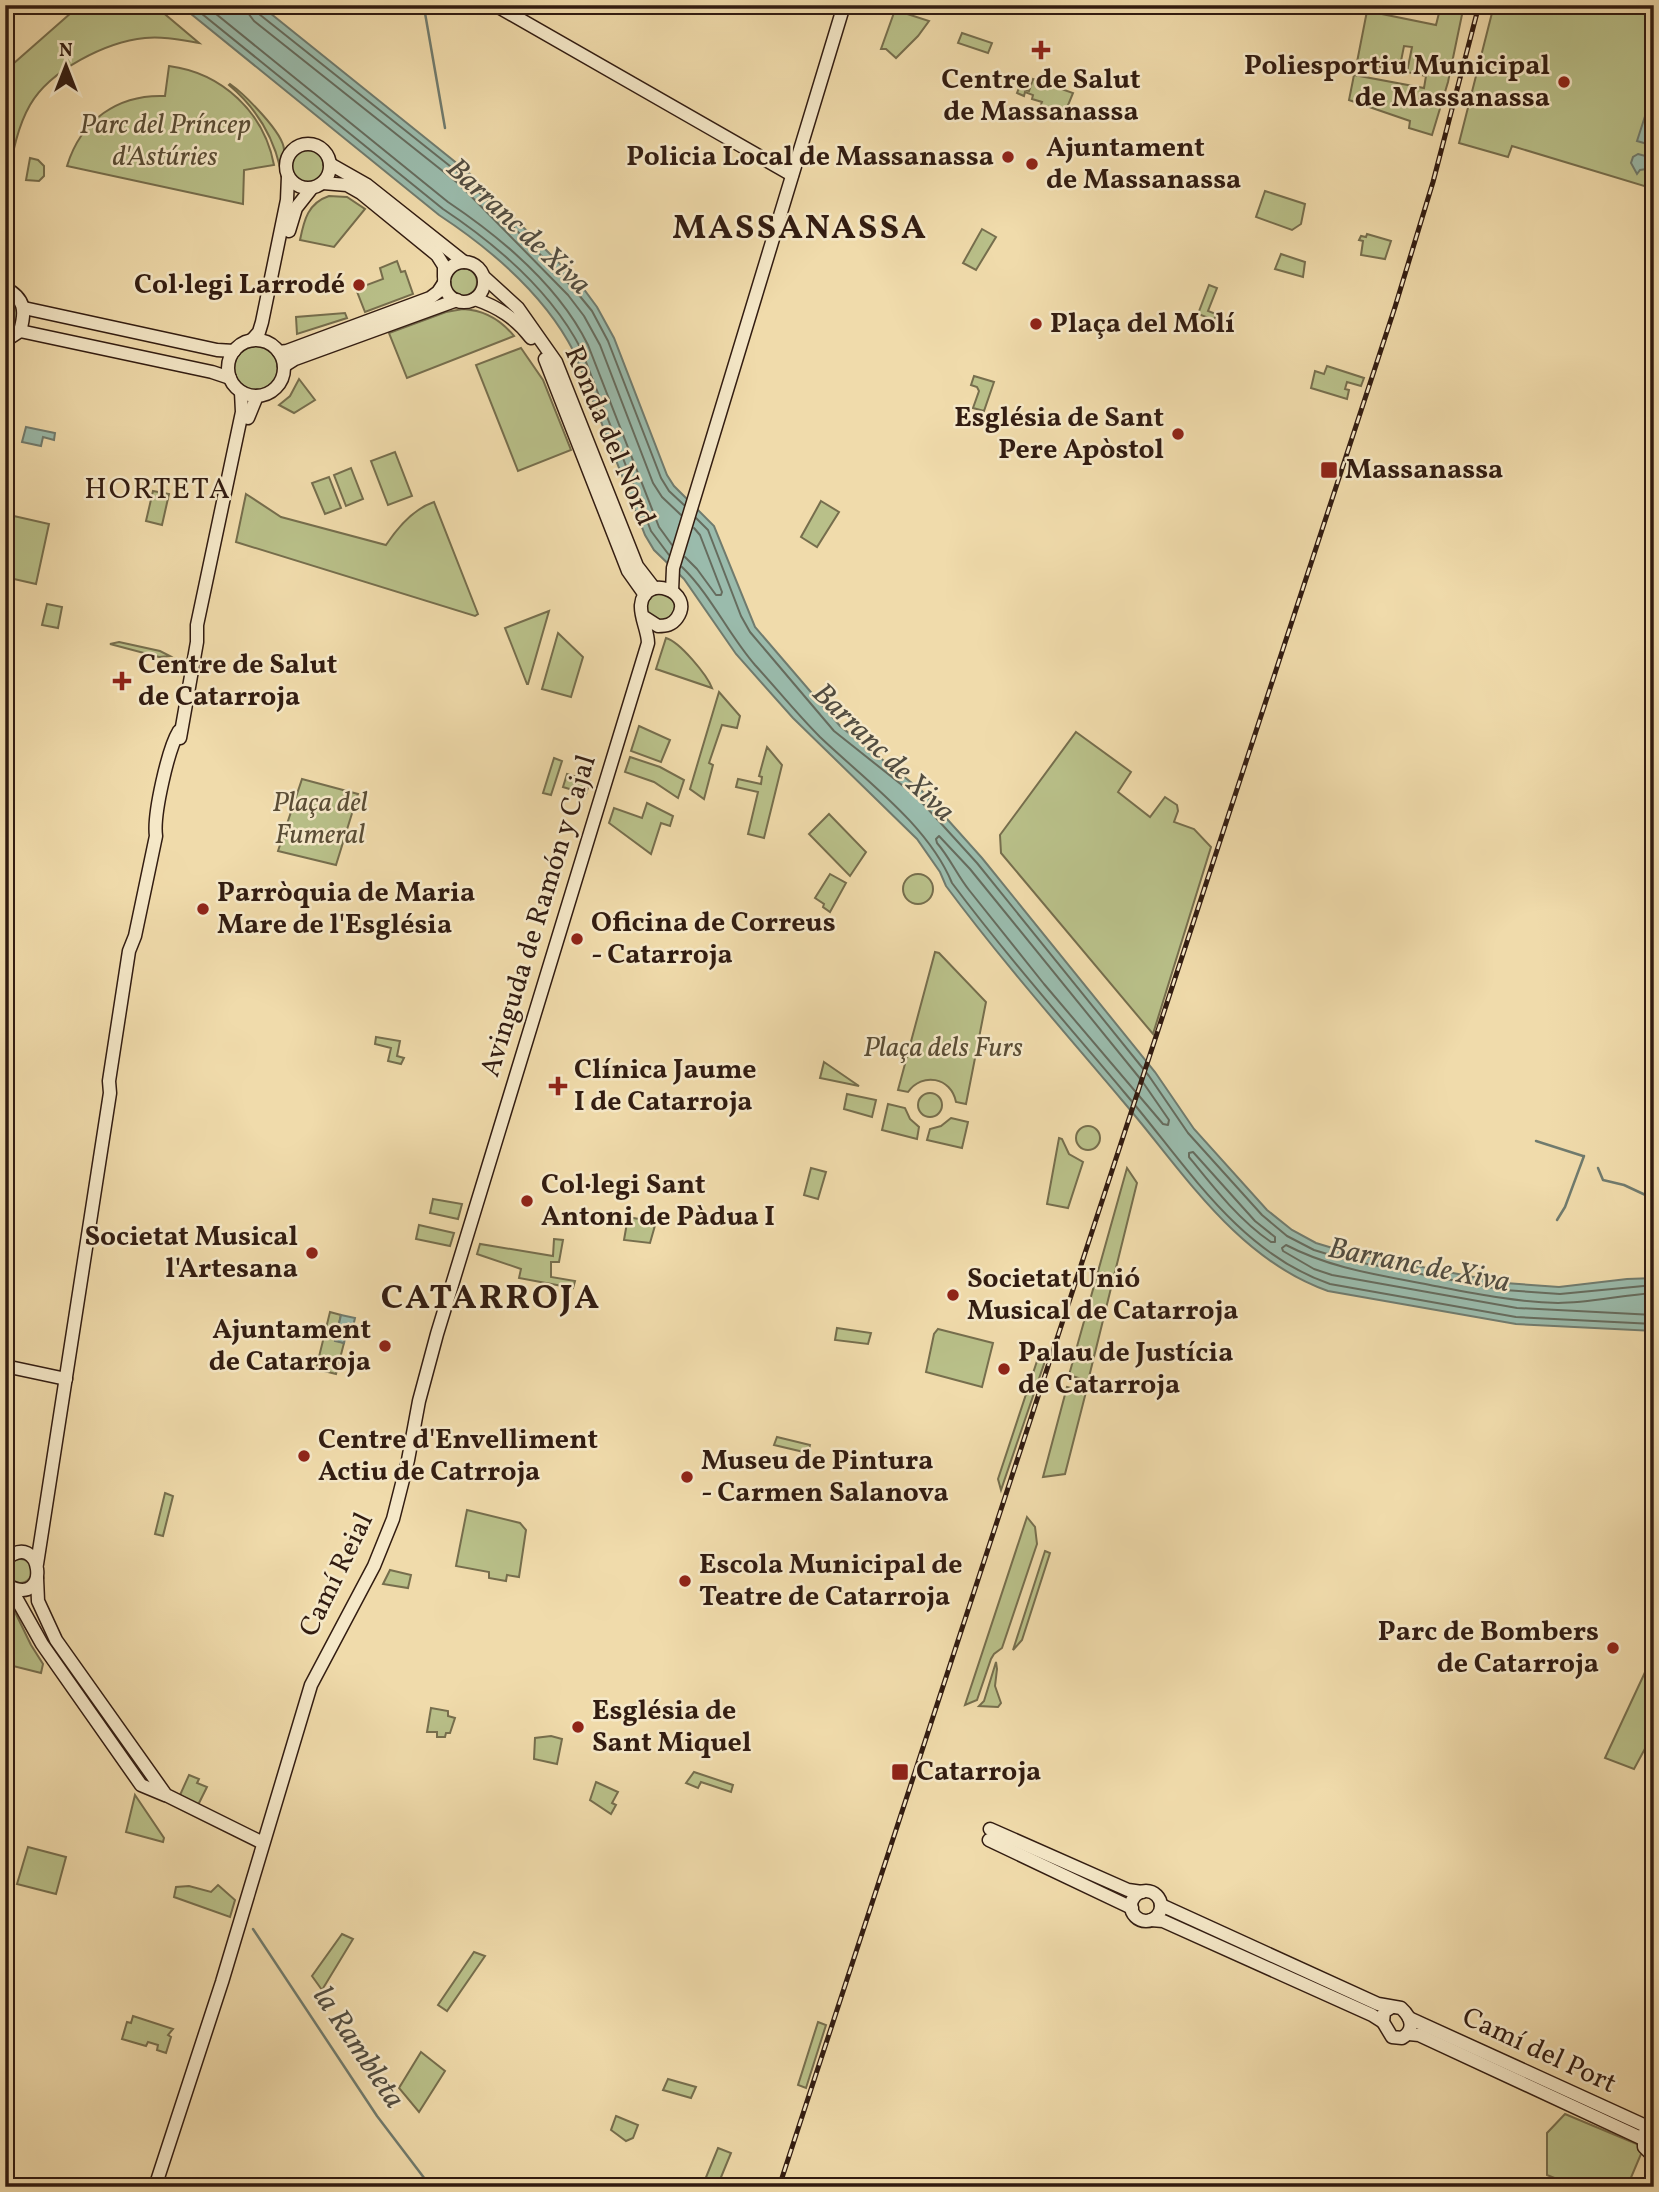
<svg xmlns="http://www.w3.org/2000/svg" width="1659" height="2192" viewBox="0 0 1659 2192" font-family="Vollkorn,serif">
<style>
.green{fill:#b9c089;stroke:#766e4d;stroke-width:2}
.water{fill:#9abbac;stroke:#707b6e;stroke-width:2}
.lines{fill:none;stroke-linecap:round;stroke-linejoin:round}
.shore{stroke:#666c5e;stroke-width:2}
.stream{stroke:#707b6e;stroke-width:2.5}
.secondary-casing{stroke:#321c11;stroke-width:15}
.secondary{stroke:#f5e8c8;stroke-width:12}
.rail-casing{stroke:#321c11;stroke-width:5}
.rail{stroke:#f5e8c8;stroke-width:2.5;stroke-dasharray:8;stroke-linecap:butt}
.poi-dot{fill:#8f2418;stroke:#f5e8c8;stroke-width:2.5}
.labels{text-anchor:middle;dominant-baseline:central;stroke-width:5;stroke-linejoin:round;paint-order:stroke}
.poi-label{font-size:28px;font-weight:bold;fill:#321c11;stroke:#f5e8c8;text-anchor:start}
.park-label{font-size:28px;font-style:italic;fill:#5a4d35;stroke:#f5e8c8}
.street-label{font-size:28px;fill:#321c11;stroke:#f5e8c8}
.water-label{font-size:30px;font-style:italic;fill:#514c40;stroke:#f5e8c8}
.neighbourhood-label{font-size:30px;letter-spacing:2px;fill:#321c11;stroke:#f5e8c8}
.district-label{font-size:35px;font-weight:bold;letter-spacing:2px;fill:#321c11;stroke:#f5e8c8}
</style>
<rect width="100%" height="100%" fill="#f0dbab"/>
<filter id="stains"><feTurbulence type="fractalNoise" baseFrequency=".00286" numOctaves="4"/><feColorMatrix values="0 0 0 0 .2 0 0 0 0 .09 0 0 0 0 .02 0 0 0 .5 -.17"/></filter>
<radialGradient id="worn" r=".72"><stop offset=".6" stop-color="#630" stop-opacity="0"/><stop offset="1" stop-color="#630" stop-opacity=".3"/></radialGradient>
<g class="green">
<path d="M 80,5 L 154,5 L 199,43 C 181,40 162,36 145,38 C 106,42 50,70 30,105 C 15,131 11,164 5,193 L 5,71 Z"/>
<path d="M 1441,5 L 1464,5 L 1448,82 L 1432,135 L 1409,128 L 1410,121 L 1349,100 L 1354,75 L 1424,88 L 1426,76 L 1407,72 L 1412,47 L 1404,46 L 1399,71 L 1357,62 L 1367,11 L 1436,25 Z"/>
<path d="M 1494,5 L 1654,5 L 1654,189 L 1512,146 L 1508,157 L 1459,143 Z"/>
<path d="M 895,10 L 929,21 L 918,36 L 896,58 L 886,49 L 881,49 Z"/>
<path d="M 962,33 L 992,43 L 988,53 L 958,43 Z"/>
<path d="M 169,66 C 222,73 264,112 274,165 L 244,170 L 243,204 L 67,166 C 81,120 118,94 165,96 Z"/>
<path d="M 1033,79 L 1073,93 L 1062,120 L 1038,112 L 1042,102 L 1032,99 L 1033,95 L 1025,92 L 1024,96 L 1017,93 L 1019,88 L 1029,91 Z"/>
<path d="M 230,84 C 243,93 284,133 284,150 C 285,155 281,161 280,167 C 272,133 255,107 229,85 Z"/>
<circle cx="308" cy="166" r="17"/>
<path d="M 30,158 L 38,160 L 44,166 L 44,176 L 39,181 L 26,180 Z"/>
<path d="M 1265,191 L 1305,204 L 1301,224 L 1292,230 L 1256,217 Z"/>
<path d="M 329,196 L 347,197 L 365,209 L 334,247 L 300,240 C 304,220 308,203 329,196 Z"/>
<path d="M 982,229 L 996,237 L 976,270 L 963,263 Z"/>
<path d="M 1367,234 L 1391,241 L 1385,259 L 1361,255 L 1363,241 L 1359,240 L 1361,236 L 1366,237 Z"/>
<path d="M 1281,254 L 1305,262 L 1303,277 L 1275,269 Z"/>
<path d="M 397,261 L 401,272 L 405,271 L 413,294 L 365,312 L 356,289 L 383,279 L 380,268 Z"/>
<circle cx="463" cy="282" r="14"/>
<path d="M 1209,285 L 1217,288 L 1208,311 L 1216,314 L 1214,320 L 1198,314 Z"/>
<path d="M 5,294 C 21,306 22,324 5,336 Z"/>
<path d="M 463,309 C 484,310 500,319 514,336 L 407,378 L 389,333 L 446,312 Z"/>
<path d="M 345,313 L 347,318 L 297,334 L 296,317 Z"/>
<circle cx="256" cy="368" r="22"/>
<path d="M 521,348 L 543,380 L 571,450 L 518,471 L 476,365 Z"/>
<path d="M 1327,366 L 1364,378 L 1361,386 L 1347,382 L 1345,389 L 1349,390 L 1347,399 L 1311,388 L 1315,371 L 1324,374 Z"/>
<path d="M 974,376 L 994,382 L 984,411 L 973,408 L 979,391 L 977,387 L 971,385 Z"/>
<path d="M 299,379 L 315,400 L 294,413 L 279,405 L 290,396 Z"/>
<path d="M 395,452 L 412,496 L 388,505 L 371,461 Z"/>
<path d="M 351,468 L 363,499 L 346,506 L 334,475 Z"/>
<path d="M 329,477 L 341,508 L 325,514 L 312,483 Z"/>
<path d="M 153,491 L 169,494 L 162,525 L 146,521 Z"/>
<path d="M 246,494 L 281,517 L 386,545 C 398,527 413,509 434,502 L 478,614 L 475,616 L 236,542 Z"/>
<path d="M 821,501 L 839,512 L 817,547 L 801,537 Z"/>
<path d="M 5,514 L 49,524 L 36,584 L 5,577 Z"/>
<circle cx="660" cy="607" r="15"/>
<path d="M 47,604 L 62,607 L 58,628 L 42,625 Z"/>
<path d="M 549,611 L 528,684 L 527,684 L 505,628 Z"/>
<path d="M 558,633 L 583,657 L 571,697 L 542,689 Z"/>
<path d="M 666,638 C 680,642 707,675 712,688 L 656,669 Z"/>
<path d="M 119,642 L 160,651 L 170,656 L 159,657 L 110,644 Z"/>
<path d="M 719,692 L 740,716 L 737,728 L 722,725 L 709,763 L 713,765 L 704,799 L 690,789 Z"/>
<path d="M 639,726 L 670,740 L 661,762 L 631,751 Z"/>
<path d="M 1076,732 L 1131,772 L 1118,792 L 1150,817 L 1165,797 L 1177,805 L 1178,811 L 1174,822 L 1194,829 L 1211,847 L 1153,1034 L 1001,853 L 1000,835 Z"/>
<path d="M 767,747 L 782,765 L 764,838 L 748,834 L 758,792 L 736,787 L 738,779 L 761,784 L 762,777 L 759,776 Z"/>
<path d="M 630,757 L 660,767 L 684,780 L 678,798 L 654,782 L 625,772 Z"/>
<path d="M 554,758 L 562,761 L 551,795 L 543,793 Z"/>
<path d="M 567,774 L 590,781 L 586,794 L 563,787 Z"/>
<path d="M 302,779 L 358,794 L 336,865 L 278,851 Z"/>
<path d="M 647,803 L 673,816 L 670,826 L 661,823 L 651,854 L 609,823 L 614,808 L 642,818 Z"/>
<path d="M 829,814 L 866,852 L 850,876 L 809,834 Z"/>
<circle cx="918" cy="889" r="15"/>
<path d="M 830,874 L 846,883 L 830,912 L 823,907 L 824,904 L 815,898 Z"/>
<path d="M 935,952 L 939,953 L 986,1002 L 966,1104 L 956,1102 C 951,1077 922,1072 908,1092 L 898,1090 Z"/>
<path d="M 376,1037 L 400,1041 L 397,1056 L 404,1058 L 401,1064 L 388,1061 L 391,1048 L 375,1044 Z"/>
<path d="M 824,1062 L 859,1086 L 820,1078 Z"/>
<circle cx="930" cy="1105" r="12"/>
<path d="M 847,1094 L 876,1100 L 872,1117 L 844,1109 Z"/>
<path d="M 888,1104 L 905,1108 L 910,1119 L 919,1127 L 917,1139 L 882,1130 Z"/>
<path d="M 951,1118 L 968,1122 L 962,1148 L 927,1140 L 930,1129 L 941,1126 Z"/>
<circle cx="1088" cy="1138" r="12"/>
<path d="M 1059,1138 L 1062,1139 L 1069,1154 L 1083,1162 L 1068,1208 L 1047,1204 Z"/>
<path d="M 811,1168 L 826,1172 L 818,1199 L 804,1195 Z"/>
<path d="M 1127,1168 L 1137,1183 L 1088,1381 L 1069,1375 Z"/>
<path d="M 433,1199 L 462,1204 L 458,1219 L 430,1213 Z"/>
<path d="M 628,1217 L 656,1222 L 650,1243 L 624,1240 Z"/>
<path d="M 419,1225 L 454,1233 L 450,1246 L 416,1239 Z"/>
<path d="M 554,1239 L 563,1240 L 559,1262 L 551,1262 L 551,1277 L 575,1281 L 573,1288 L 519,1278 L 521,1269 L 477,1254 L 480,1244 L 553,1256 Z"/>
<path d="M 330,1312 L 341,1315 L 335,1340 L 344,1343 L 336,1374 L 316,1369 Z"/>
<path d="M 837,1328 L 871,1333 L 868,1344 L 835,1340 Z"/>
<path d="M 938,1329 L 993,1343 L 982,1387 L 926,1372 L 934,1334 Z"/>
<path d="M 1038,1358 L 1045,1361 L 1001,1490 L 998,1479 Z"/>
<path d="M 1067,1387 L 1086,1392 L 1065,1474 L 1043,1477 Z"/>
<path d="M 777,1437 L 810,1445 L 808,1453 L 774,1445 Z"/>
<path d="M 165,1493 L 173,1496 L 163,1536 L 155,1534 Z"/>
<path d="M 467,1510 L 520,1523 L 526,1530 L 519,1577 L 507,1575 L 506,1581 L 489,1578 L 489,1572 L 456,1566 Z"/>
<path d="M 1027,1517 L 1035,1527 L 1037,1544 L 1002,1648 L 994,1654 L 991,1659 L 977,1700 L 965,1705 Z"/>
<path d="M 1045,1551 L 1050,1553 L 1022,1640 L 1013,1650 Z"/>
<circle cx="20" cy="1571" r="12"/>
<path d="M 390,1570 L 411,1575 L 408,1588 L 383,1584 Z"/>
<path d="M 14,1610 L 31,1645 L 43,1664 L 41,1673 L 5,1664 L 5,1637 L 8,1637 L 9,1622 L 12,1622 Z"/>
<path d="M 1654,1653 L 1654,1732 L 1634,1769 L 1605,1758 Z"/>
<path d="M 996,1662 L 997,1669 L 995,1686 L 1001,1703 L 998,1707 L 979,1706 L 984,1701 Z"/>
<path d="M 431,1708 L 448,1711 L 448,1716 L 455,1718 L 450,1733 L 446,1733 L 445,1737 L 437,1737 L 437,1732 L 427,1732 Z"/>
<path d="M 551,1736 L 562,1739 L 557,1764 L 534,1759 L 535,1738 Z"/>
<path d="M 694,1772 L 733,1785 L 731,1792 L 701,1782 L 698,1788 L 686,1783 Z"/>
<path d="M 189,1775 L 199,1779 L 197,1783 L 207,1787 L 198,1805 L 180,1795 Z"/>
<path d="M 596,1782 L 618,1792 L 612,1803 L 616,1805 L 611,1814 L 590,1800 Z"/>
<path d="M 135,1795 L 164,1838 L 163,1842 L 126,1832 Z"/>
<path d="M 28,1847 L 66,1857 L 56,1894 L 17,1884 Z"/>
<path d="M 218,1885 L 235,1900 L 230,1917 L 174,1897 L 176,1887 L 189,1886 L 211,1892 Z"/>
<path d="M 342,1934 L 353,1939 L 322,1990 L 312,1976 Z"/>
<path d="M 474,1952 L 485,1956 L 447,2011 L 438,2005 Z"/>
<path d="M 133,2016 L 173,2029 L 168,2035 L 171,2037 L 166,2053 L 157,2050 L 158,2045 L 148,2042 L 146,2046 L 122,2039 L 127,2022 L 131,2023 Z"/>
<path d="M 818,2022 L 826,2025 L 806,2088 L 798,2085 Z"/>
<path d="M 421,2052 L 445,2071 L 419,2112 L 399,2088 Z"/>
<path d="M 668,2079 L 696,2087 L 691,2098 L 663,2090 Z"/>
<path d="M 1565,2114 L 1644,2147 L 1627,2187 L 1577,2187 L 1547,2175 L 1547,2133 Z"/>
<path d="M 616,2116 L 638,2125 L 633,2138 L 626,2141 L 611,2130 Z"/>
<path d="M 718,2148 L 731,2153 L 717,2187 L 702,2187 Z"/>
</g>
<g class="water">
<path d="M 180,5 L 260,5 L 469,173 L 580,284 L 597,307 L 614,338 L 667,475 L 674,486 L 714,526 L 755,627 L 840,726 L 922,791 L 982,858 L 1155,1072 L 1194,1129 L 1267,1210 L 1292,1230 L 1316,1243 L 1349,1253 L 1505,1283 L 1559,1287 L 1627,1279 L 1654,1278 L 1654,1331 L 1516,1324 L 1328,1291 C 1235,1258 1183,1171 1121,1099 C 1062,1029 1001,960 946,886 L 940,872 L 917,839 L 793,718 L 736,654 L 684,579 L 654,550 L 645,535 L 574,352 C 545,295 492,250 439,215 Z"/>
<path d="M 1647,110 L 1654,113 L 1654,146 L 1637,141 Z"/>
<path d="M 1638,154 L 1653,158 L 1654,168 L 1640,170 L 1637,174 L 1631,163 L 1633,157 Z"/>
<path d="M 26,427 L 55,433 L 54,440 L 43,437 L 41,446 L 22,442 Z"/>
<path d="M 341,1315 L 355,1318 L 352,1331 L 347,1330 L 344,1343 L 335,1341 Z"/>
</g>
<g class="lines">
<g class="shore">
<path d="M 191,5 L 443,209 C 497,245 551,291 581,349 L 651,531 L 669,555"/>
<path d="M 205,5 L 448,202 C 503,239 559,286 588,345 L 659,527 L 672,545"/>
<path d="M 247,5 L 248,13 L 254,21 L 459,184 L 568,295 L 584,316 L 600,345 L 653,483 L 662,497 L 681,515"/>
<path d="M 256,5 L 259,14 L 465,178 L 574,289 L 592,311 L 608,341 L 661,478 L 669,491 L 684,505"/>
<path d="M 696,518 L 708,530 L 741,616 L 750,632 L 834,731 L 917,797 L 977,863 L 1149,1076 L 1188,1133 L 1262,1215 L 1287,1236 L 1314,1250 L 1347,1260 L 1504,1290 L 1560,1294 L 1654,1285"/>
<path d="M 685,557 L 697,569 L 716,595 L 721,595 L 722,592 L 700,535 L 694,528"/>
<path d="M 682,567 C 711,595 728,634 755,665 C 777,689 797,714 820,737 C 865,780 928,825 952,883 C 1006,955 1066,1023 1124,1092 C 1185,1163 1237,1252 1330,1284 L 1516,1317 L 1654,1324"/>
<path d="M 939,836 L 970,869 L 1142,1081 L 1169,1120 L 1168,1125 L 1163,1124 L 1044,984 L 969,890 C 957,875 950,858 937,843 L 936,839 Z"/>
<path d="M 1193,1152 L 1255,1221 L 1275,1237 L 1275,1242 L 1271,1242 C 1239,1220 1214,1188 1189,1157 L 1189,1153 Z"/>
<path d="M 1654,1293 C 1622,1295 1589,1303 1558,1303 C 1515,1302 1472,1293 1430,1285 C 1380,1275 1332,1269 1286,1245 L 1282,1248 L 1283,1251 L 1314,1269 L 1332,1275 L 1517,1308 L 1654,1315"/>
</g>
<g class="stream">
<path d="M 410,5 L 425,13 L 445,128"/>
<path d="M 1536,1141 L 1583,1156"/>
<path d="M 1598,1168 L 1603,1180 L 1624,1185 L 1654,1199"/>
<path d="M 1557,1220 L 1565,1207 L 1584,1156"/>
<path d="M 253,1929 L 377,2116 L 431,2187"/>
</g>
<g class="secondary-casing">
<g id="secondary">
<path d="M 495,5 L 792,175"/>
<circle cx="308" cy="166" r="22"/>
<path d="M 330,164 L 367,185 L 464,262"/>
<path d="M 323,183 L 347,185 L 361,193 L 437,255 L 444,266 L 444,277"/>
<path d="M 289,231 L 296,208 L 311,189"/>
<circle cx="464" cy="282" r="20"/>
<path d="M 484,277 L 518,308 L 556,362 L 637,566 L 654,588"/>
<path d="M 5,288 C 25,298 26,311 20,331 L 5,341"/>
<path d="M 475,299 C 498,307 516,318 531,338"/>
<path d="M 24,308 L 217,350 L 234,351"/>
<path d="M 20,331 L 212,372 L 230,378"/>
<circle cx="256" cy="368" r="28"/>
<path d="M 252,340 L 259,332 L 262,322 L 287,200 L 288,176"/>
<path d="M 279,352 L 287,351 L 430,298 L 438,292 L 444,283"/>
<path d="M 545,359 L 628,571 L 645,595"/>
<path d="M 284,366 L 295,359 L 457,300"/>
<path d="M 248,418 L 257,396"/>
<path d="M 672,591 L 673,568 L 844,5"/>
<path d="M 180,738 L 197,642 L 197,625 L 242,412 L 241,392"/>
<path d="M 5,1366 L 66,1379"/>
<path d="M 5,1560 C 42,1527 52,1608 9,1586"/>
<path d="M 37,1564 L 110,1093 L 109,1081 L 129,951 L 135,936 L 156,836 C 153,815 168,749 179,731"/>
<path d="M 37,1578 L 38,1601 L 56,1640 L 166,1795 L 263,1843"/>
<path d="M 10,1587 L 42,1644 L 141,1785 L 165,1795"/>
<path d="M 990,1829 L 1128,1890 L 1142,1892"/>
<path d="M 989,1840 L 1132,1908"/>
<circle cx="1146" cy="1906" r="15"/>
<path d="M 1161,1905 L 1378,2004 L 1401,2008 C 1412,2018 1415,2030 1402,2038 L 1392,2037 L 1383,2022 L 1384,2012 L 1392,2007"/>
<path d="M 1151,1920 L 1163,1921 L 1372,2015 L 1383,2022"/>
<path d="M 1409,2018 L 1648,2127"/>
<path d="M 1409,2034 L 1419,2035 L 1643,2139"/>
<path d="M 1644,2134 L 1644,2147 L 1654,2157"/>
<path d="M 155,2187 L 222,1982 L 311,1685 L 374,1566 L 393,1519 L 408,1460 L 419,1401 L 437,1334 L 648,643 C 648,631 640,617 641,605 C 644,573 696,591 677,618 C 672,625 666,626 658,626 L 644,617"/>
</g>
</g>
<use href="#secondary" class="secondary"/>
<g class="rail-casing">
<path id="rail" d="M 779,2187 L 1395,307 L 1433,182 L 1479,5"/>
</g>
<use href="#rail" class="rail"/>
</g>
<g class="poi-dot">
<path d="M1037.5 39.5h7v7h7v7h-7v7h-7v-7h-7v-7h7z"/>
<circle cx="1564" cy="82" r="7"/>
<circle cx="1008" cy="157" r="7"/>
<circle cx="1032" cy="164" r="7"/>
<circle cx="359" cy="285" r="7"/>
<circle cx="1036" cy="324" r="7"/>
<circle cx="1178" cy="434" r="7"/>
<rect x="1320" y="461" width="18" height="18" rx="3.5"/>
<path d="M118.5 670.5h7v7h7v7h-7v7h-7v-7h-7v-7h7z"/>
<circle cx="203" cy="909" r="7"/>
<circle cx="577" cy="939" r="7"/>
<path d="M554.5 1075.5h7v7h7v7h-7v7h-7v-7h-7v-7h7z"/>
<circle cx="527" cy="1201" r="7"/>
<circle cx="312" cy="1253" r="7"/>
<circle cx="953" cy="1295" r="7"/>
<circle cx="385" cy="1346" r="7"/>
<circle cx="1004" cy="1369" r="7"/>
<circle cx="304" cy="1456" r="7"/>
<circle cx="687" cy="1477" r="7"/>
<circle cx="685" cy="1581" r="7"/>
<circle cx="1613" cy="1648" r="7"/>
<circle cx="578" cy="1727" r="7"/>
<rect x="891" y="1763" width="18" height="18" rx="3.5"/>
</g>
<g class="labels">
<g class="poi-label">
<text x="1550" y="66" text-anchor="end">Poliesportiu Municipal<tspan x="1550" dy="32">de Massanassa</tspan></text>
<text x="1041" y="80" text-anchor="middle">Centre de Salut<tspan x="1041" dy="32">de Massanassa</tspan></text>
<text x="1046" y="148">Ajuntament<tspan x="1046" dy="32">de Massanassa</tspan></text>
<text x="994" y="157" text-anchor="end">Policia Local de Massanassa</text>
<text x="345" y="285" text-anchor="end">Col·legi Larrodé</text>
<text x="1050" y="324">Plaça del Molí</text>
<text x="1164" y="418" text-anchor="end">Església de Sant<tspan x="1164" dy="32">Pere Apòstol</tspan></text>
<text x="1345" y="470">Massanassa</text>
<text x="138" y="665">Centre de Salut<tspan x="138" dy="32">de Catarroja</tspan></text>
<text x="217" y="893">Parròquia de Maria<tspan x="217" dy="32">Mare de l'Església</tspan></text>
<text x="591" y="923">Oficina de Correus<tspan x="591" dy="32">- Catarroja</tspan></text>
<text x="574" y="1070">Clínica Jaume<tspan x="574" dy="32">I de Catarroja</tspan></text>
<text x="541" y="1185">Col·legi Sant<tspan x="541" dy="32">Antoni de Pàdua I</tspan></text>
<text x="298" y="1237" text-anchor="end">Societat Musical<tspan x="298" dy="32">l'Artesana</tspan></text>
<text x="967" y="1279">Societat Unió<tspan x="967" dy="32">Musical de Catarroja</tspan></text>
<text x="371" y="1330" text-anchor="end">Ajuntament<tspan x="371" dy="32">de Catarroja</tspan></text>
<text x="1018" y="1353">Palau de Justícia<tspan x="1018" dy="32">de Catarroja</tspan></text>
<text x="318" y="1440">Centre d'Envelliment<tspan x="318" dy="32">Actiu de Catrroja</tspan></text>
<text x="701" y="1461">Museu de Pintura<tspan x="701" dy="32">- Carmen Salanova</tspan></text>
<text x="699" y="1565">Escola Municipal de<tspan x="699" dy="32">Teatre de Catarroja</tspan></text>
<text x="1599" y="1632" text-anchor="end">Parc de Bombers<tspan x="1599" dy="32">de Catarroja</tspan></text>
<text x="592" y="1711">Església de<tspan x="592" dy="32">Sant Miquel</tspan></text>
<text x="916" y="1772">Catarroja</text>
</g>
<g class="park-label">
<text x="165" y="125">Parc del Príncep<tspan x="165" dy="32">d'Astúries</tspan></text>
<text x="320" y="803">Plaça del<tspan x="320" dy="32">Fumeral</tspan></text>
<text x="943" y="1048">Plaça dels Furs</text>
</g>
<g class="street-label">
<text transform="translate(609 436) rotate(67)">Ronda del Nord</text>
<text transform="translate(539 916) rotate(-73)">Avinguda de Ramón y Cajal</text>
<text transform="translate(337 1575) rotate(-64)">Camí Reial</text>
<text transform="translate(1539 2051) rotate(25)">Camí del Port</text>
</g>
<g class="water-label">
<text transform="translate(518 227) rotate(43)">Barranc de Xiva</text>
<text transform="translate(883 753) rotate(44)">Barranc de Xiva</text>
<text transform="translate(1419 1266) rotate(11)">Barranc de Xiva</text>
<text transform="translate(358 2048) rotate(56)">la Rambleta</text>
</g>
<g class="neighbourhood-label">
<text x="158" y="490">HORTETA</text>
</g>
<g class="district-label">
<text x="800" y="229">MASSANASSA</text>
<text x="491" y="1299">CATARROJA</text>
</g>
</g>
<rect width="1659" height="2192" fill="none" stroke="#f0dbab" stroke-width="28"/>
<rect x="7" y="7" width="1645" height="2178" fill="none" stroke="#321c11" stroke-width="3.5"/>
<rect x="14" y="14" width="1631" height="2164" fill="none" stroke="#321c11" stroke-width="2"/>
<g transform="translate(66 66)" stroke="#f5e8c8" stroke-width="5" paint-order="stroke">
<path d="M0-5L12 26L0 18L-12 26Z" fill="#321c11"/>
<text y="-10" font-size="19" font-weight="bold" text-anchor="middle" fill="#321c11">N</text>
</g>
<rect width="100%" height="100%" filter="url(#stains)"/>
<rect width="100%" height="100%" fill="url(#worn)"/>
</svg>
